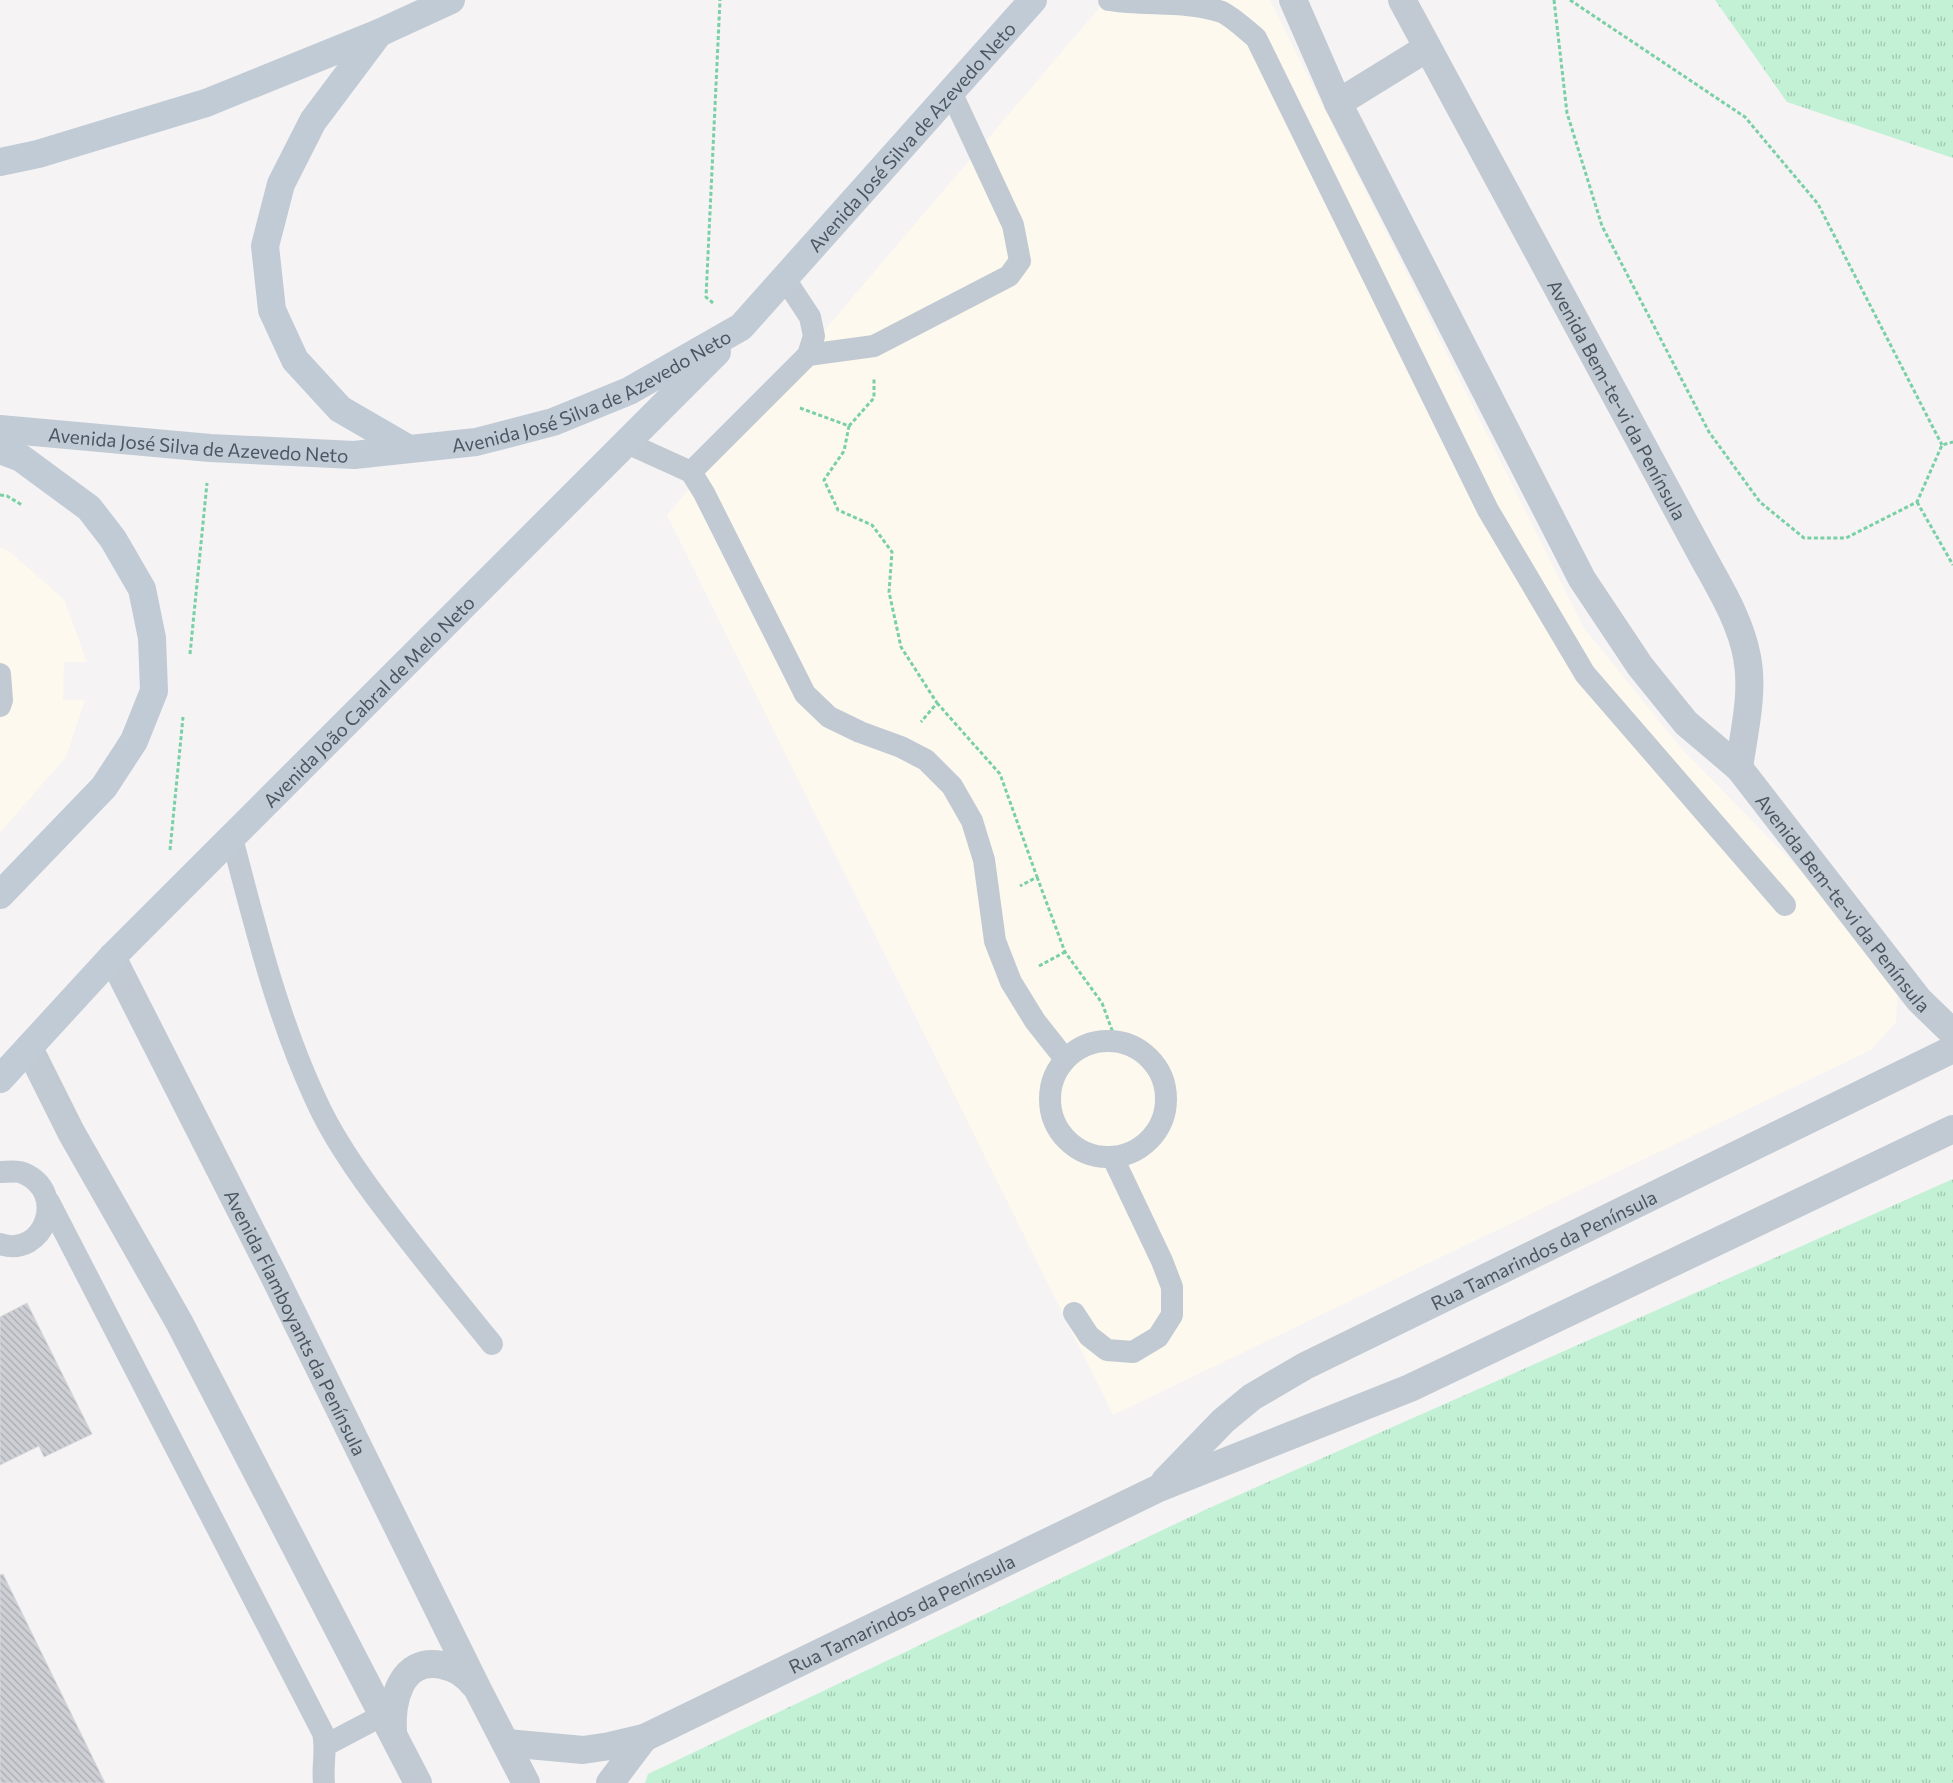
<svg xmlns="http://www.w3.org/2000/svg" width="1953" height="1783" viewBox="0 0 1953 1783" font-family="Commissioner,sans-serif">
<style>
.commercial{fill:#fdf9ef}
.grass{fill:url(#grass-tufts)}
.building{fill:url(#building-back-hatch);stroke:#d7d9de}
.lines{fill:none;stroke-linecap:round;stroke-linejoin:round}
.path{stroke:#7ad0a6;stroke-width:3;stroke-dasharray:4 2.5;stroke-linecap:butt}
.lane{stroke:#c1cad2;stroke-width:22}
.street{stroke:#c1cad2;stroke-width:28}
.secondary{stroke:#c1cbd6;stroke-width:28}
.labels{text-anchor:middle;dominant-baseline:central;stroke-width:4;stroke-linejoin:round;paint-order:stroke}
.street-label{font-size:19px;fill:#4a5661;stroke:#fff}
</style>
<defs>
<pattern id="grass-tufts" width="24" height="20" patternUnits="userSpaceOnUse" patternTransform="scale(1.25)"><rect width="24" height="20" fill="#c3f1d5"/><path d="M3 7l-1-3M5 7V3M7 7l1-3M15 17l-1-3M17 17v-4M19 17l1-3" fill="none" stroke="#a0c6b0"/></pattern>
<pattern id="building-back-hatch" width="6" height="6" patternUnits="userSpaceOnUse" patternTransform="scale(1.25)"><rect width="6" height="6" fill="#cdcfd5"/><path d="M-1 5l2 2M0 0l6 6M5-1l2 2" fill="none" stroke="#a8abb0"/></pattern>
</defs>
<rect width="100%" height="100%" fill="#f5f3f3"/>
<g class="commercial">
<path d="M 1106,0 L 1270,0 L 1584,628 L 1682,749 L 1887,959 L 1898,990 L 1896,1022 L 1871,1050 L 1113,1415 L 667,515 Z"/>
<path d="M 0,547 L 10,552 L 64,599 L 87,662 L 64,662 L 63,700 L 85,700 L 66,757 L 0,833 Z"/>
</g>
<g class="grass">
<path d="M 1715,0 L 1953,0 L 1953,158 L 1787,102 Z"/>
<path d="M 1953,1179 L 1953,1783 L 645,1783 L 648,1774 L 1207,1509 Z"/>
</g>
<g class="building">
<path d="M 27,1303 L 92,1434 L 44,1457 L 39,1446 L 0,1465 L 0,1317 Z"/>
<path d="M 3,1574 L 105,1783 L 0,1783 L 0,1575 Z"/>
</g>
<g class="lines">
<g class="path">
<path d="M 1554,0 L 1567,113 L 1602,226 L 1709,432 L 1760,502 L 1804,538 L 1846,538 L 1917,502 L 1942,445 L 1953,442"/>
<path d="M 1570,0 L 1745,117 L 1818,204 L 1942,445"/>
<path d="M 713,303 L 706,297 L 720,0"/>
<path d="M 800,408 L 849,426 L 844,451 L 824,480 L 838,510 L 872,525 L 892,552 L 889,592 L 901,647 L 937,703 L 921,722"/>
<path d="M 849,426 L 874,398 L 874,379"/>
<path d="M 0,495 L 7,496 L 22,505"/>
<path d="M 1917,502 L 1953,565"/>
<path d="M 190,654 L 207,483"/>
<path d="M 937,703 L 1000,774 L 1037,877 L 1020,886"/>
<path d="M 170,850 L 183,717"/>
<path d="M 1037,877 L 1065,952 L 1102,1003 L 1116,1041"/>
<path d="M 1039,966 L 1065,952"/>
</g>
<g class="lane">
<path d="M 1109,0 C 1146,6 1186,0 1222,12 C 1234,18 1246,30 1256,38 L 1488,510 L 1585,674 L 1785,905"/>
<path d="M 808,355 L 874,346 L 1009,276 L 1020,261 L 1013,225 L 951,92"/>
<path d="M 627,443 L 691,472 L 704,493 L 805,694 L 829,717 L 860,732 L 901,747 L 926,760 L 952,786 L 972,821 L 984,860 L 995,941 L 1011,982 L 1035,1021 L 1065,1059"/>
<path d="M 691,472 L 808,355 L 814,336 L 810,317 L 785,279"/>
<path d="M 0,674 L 2,700 L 0,706"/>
<path d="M 232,838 C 255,926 277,1016 315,1098 C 333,1139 361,1178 388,1213 C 422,1258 457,1301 492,1344"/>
<circle cx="1108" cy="1099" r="58"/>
<path d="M 0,1172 C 7,1172 17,1170 23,1173 C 69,1192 44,1259 0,1244"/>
<path d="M 49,1202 L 323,1733 C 327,1750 322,1766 324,1783"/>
<path d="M 1074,1313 L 1089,1336 L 1107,1350 L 1133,1352 L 1158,1337 L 1172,1315 L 1172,1287 L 1162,1261 L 1113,1158"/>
<path d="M 326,1745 L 383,1715"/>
</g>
<g class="street">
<path id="s1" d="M 1293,0 L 1338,103 L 1582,579 L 1640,666 L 1686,723 L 1739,768 L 1919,1000 L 1953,1033"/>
<path id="s2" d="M 1402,0 L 1698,548 C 1716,582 1740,618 1747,657 C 1754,692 1744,732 1739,768"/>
<path d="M 1338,103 L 1427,48"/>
<path id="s3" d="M 112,957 L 273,1274 L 478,1690 L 526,1783"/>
<path d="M 29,1048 L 71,1132 L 179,1322 L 418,1783"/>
<path id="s4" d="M 1165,1481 L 1223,1421 L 1252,1397 L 1305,1366 L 1953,1049"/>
<path d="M 393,1733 C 391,1701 400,1657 442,1665 C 456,1668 465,1674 474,1685"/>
<path id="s5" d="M 644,1738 L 1159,1488 L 1410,1388 L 1953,1129"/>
<path d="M 506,1743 L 583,1750 L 610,1746 L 644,1738 L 610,1783"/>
</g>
<g class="secondary">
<path d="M 379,33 L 313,121 L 281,184 L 265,246 L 272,310 L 295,360 L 340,409 L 409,449"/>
<path d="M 0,162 L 38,154 L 206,103 L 379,33 L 451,0"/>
<path id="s6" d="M 0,429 L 210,448 L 354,455 L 476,442 L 553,422 L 629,391 L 741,327 L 1033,0"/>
<path d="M 0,450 L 21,458 L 89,508 L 113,539 L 142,589 L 152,638 L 154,691 L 134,741 L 104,787 L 0,895"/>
<path id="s7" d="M 0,1079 L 112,957 L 717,352"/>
</g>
</g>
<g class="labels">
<g class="street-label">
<text stroke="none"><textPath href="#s6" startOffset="1024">Avenida José Silva de Azevedo Neto</textPath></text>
<text stroke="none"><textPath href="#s6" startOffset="604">Avenida José Silva de Azevedo Neto</textPath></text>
<text stroke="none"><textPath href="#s2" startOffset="454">Avenida Bem-te-vi da Península</textPath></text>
<text stroke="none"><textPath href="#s6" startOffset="199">Avenida José Silva de Azevedo Neto</textPath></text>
<text stroke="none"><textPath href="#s7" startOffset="528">Avenida João Cabral de Melo Neto</textPath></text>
<text stroke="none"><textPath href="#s1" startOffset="1065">Avenida Bem-te-vi da Península</textPath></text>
<text stroke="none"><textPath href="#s4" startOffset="448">Rua Tamarindos da Península</textPath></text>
<text stroke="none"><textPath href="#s3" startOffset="409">Avenida Flamboyants da Península</textPath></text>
<text stroke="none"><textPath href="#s5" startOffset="286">Rua Tamarindos da Península</textPath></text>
</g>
</g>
</svg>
